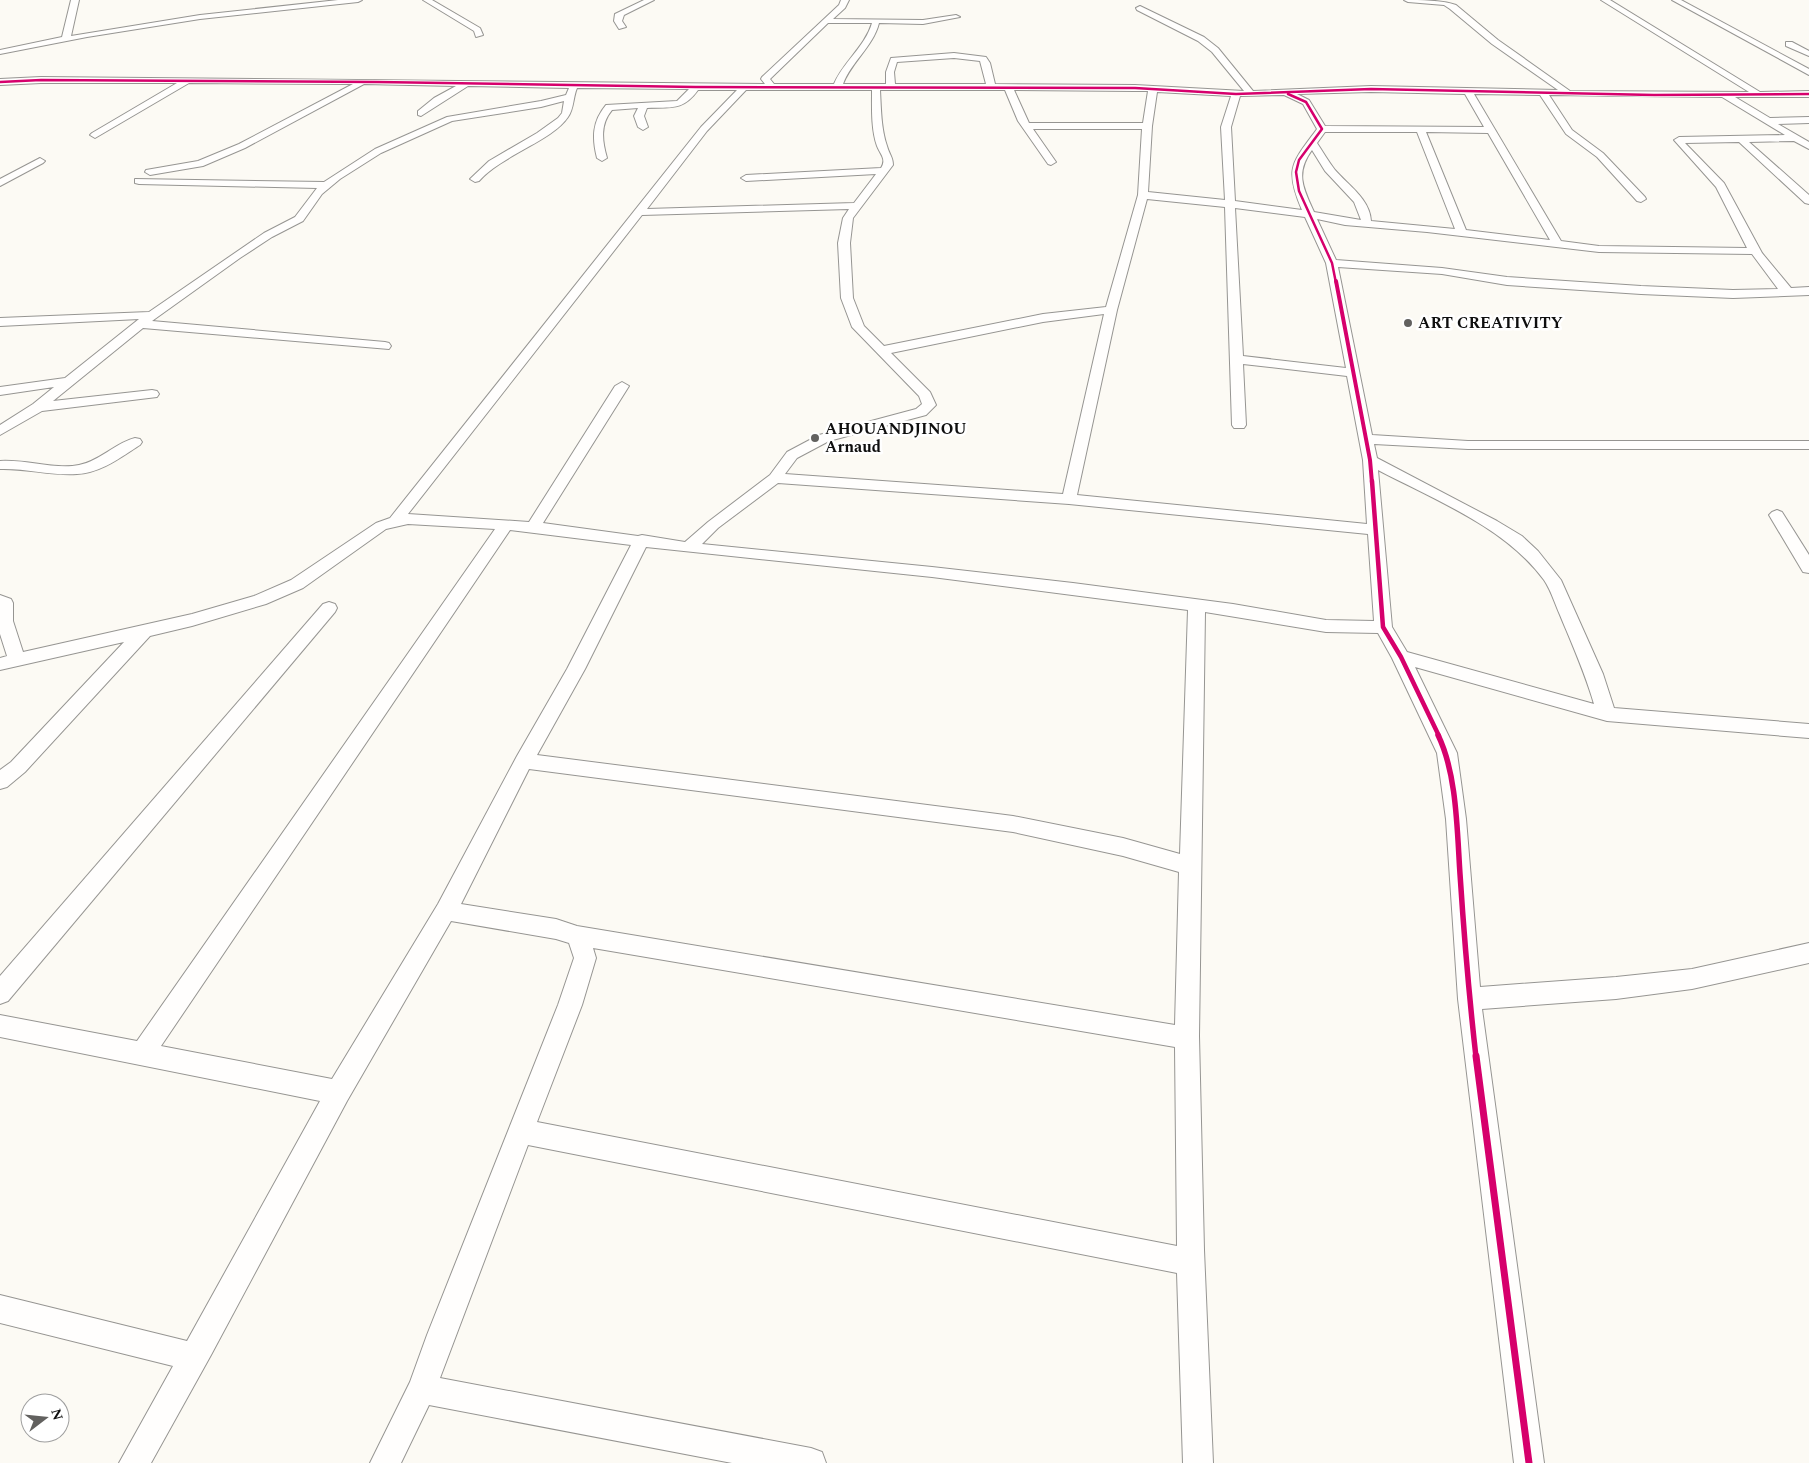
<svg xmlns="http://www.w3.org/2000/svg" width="1809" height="1463" viewBox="0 0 1809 1463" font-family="Spectral,serif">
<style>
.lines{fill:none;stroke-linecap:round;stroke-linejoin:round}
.minor-casing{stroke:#969592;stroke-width:2}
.minor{fill:#fffefd;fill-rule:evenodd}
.cycleway-far4-casing{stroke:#fff;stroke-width:4}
.cycleway-far3-casing{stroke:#fff;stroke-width:6}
.cycleway-far2-casing{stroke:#fff;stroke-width:7}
.cycleway-far1-casing{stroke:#fff;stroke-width:9}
.cycleway-casing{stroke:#fff;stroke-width:10}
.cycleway-far4{stroke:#d6006c;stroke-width:2.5}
.cycleway-far3{stroke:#d6006c;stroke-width:4}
.cycleway-far2{stroke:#d6006c;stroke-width:4.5}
.cycleway-far1{stroke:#d6006c;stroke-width:5.5}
.cycleway{stroke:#d6006c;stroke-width:7}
.poi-dot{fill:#62615f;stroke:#fff;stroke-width:2}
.labels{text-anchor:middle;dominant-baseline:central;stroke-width:5;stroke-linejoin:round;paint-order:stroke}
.far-poi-label{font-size:16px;font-weight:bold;fill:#0f0f0f;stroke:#fff;text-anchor:start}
</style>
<rect width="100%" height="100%" fill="#fcfaf4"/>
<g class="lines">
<g class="minor-casing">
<g id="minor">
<path d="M 71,0 L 79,0 L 71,36 L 200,15 L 338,0 L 362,0 L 358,2 L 200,19 L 87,37 L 0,54 L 0,50 L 62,37 Z"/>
<path d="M 423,0 L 432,0 L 480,28 L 483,35 L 476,37 L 474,31 Z"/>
<path d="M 644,0 L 654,0 L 624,15 L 622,21 L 626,27 L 619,29 L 614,21 L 615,14 Z"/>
<path d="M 841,0 L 849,0 L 845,8 L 833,19 L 923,20 L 956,15 L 960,17 L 923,24 L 879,23 C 873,47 851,62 843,84 L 886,84 L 886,72 L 891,58 L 954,53 L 986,57 L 990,63 L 995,84 L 1135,85 L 1244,91 L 1212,52 L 1198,41 L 1137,10 L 1136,8 L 1140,6 L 1204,37 L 1218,48 L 1253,91 L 1371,86 L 1558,90 L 1492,44 L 1450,9 L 1444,5 L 1408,2 L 1404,0 C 1421,0 1441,0 1456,5 L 1498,40 L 1570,91 L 1749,92 L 1601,0 L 1610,0 L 1760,92 L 1809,91 L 1809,97 L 1735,97 L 1770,118 L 1809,117 L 1809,123 L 1778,124 L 1809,142 L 1809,149 L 1794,141 L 1749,142 L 1809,195 L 1809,204 L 1805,203 L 1739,142 L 1685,143 L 1724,183 L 1762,253 L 1791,288 L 1809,287 L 1809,295 L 1733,298 L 1641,294 L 1507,285 L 1442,274 L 1338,267 L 1372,435 L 1468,441 L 1809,441 L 1809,449 L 1468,449 L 1374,444 L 1377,458 L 1497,521 L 1522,536 L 1538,551 L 1561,580 L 1603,674 L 1614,708 L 1809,724 L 1809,738 L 1607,721 L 1415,667 L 1457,753 L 1466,819 L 1480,987 L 1616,977 L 1692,969 L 1809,943 L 1809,963 L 1692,989 L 1616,999 L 1482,1009 L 1544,1463 L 1514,1463 L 1458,999 L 1446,819 L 1437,753 L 1392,658 L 1378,633 L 1326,632 L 1205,612 L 1199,1036 L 1204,1250 L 1213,1463 L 1183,1463 L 1177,1273 L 528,1145 L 440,1378 L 811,1448 L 822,1452 L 826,1463 L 732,1463 L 429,1405 L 401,1463 L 370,1463 L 410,1382 L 427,1335 L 558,1005 L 574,958 L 569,943 L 556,939 L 451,921 L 347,1101 L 211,1355 L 151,1463 L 119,1463 L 173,1366 L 0,1323 L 0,1295 L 187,1341 L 320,1101 L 0,1037 L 0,1015 L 137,1041 L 495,529 L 408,524 L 386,529 L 303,588 L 266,604 L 192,626 L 150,636 L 25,772 L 7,787 L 0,789 L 0,770 L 11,762 L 124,642 L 0,670 L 0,658 L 7,656 L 0,634 L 0,595 L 11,599 L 13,603 L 13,621 L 23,652 L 192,614 L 254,596 L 291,580 L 376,523 L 390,518 L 701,127 L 737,90 L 698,90 C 683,111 671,107 647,108 L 644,116 L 648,127 L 643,130 L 638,127 L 634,116 L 638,108 L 612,110 C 600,124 602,141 607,158 L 602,161 L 597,158 C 592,138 592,122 606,105 L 677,101 L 689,89 L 577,88 C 573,97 574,109 568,117 C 552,141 502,155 479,181 L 475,182 L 470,179 L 489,161 L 537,133 L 558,118 L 562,113 L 564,101 L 541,107 L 452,121 L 381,153 L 340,179 L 322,194 L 303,221 L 272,237 L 240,258 L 152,321 L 385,342 L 389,343 L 391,346 L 389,349 L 143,328 L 53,401 L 152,390 L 157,391 L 159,394 L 157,397 L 42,411 L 0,435 L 0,425 L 33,404 L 54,387 L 0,395 L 0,387 L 65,378 L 139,319 L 0,326 L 0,318 L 149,312 L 264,233 L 295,217 L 317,188 L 139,184 L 135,183 L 135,179 L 324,182 L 375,149 L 447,117 L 541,101 L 566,95 L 569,88 L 468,86 L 421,116 L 418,115 L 418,111 L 434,98 L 456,86 L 364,84 L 245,148 L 203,166 L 150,175 L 145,172 L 146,170 L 198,161 L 239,144 L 353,84 L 189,83 L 95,138 L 90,135 L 92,133 L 177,83 L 41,83 L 0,85 L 0,79 L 41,77 L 765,84 L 761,79 L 762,77 L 839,5 ZM 828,23 L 872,23 C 865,47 843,62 834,84 L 774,84 L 770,79 ZM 954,58 L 980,61 L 986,84 L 895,84 L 894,72 L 897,62 ZM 746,90 L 872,90 C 872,108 871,129 877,146 C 880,154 887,159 881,168 L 746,175 L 741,178 L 746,181 L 876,174 L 854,203 L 647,209 L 707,131 ZM 880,90 L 1005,90 L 1018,121 L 1048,164 L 1051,165 L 1056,162 L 1033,129 L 1142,129 L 1138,195 L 1106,307 L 1043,314 L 884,346 L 864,326 L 853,298 L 850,243 L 853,218 L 893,165 C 893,157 889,154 887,146 C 881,129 881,108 880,90 ZM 1014,90 L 1135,91 L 1148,91 L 1143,123 L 1029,123 ZM 1157,92 L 1231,96 L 1221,127 L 1225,200 L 1148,192 L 1152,126 ZM 1371,92 L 1465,94 L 1484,127 L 1325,126 L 1309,100 L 1297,94 ZM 1474,94 L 1540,95 L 1566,134 L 1597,157 L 1637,201 L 1641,202 L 1646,199 L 1645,197 L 1603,153 L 1572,130 L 1549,95 L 1722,97 L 1785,135 L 1679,137 L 1674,140 L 1716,187 L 1747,248 L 1599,246 L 1561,241 ZM 1284,95 L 1303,104 L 1317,129 C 1292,163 1284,168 1302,210 L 1235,201 L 1231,127 L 1240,96 ZM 1325,132 L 1417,132 L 1455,229 L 1371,221 C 1370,199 1348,185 1335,170 C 1328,161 1323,152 1317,143 ZM 1426,132 L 1488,133 L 1550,240 L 1466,230 ZM 1312,150 L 1325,171 L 1354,202 L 1361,220 L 1314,212 C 1303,188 1295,173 1312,150 ZM 1147,199 L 1225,207 L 1232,425 L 1234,428 L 1244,428 L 1246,425 L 1243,364 L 1347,376 L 1363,460 L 1367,524 L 1077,495 L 1117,310 ZM 1235,208 L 1305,217 L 1326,263 L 1346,368 L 1243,356 ZM 849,209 L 843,218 L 838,243 L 841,298 L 852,327 L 919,396 L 922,404 L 916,409 L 819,435 L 787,452 L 770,475 L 708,522 L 685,542 L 642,535 L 638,536 L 543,523 L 629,386 L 622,382 L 615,386 L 529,522 L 408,514 L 642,215 ZM 1317,219 L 1345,225 L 1427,232 L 1599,252 L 1752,254 L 1778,289 L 1733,290 L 1641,286 L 1507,277 L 1442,268 L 1336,260 ZM 1104,314 L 1063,494 L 785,474 L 797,458 L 829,441 L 926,415 L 936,405 L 930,392 L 891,353 L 1043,322 ZM 1378,470 C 1435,500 1505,527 1544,580 C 1551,590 1555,604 1560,615 C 1572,644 1585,673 1594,704 L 1407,652 L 1392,627 ZM 778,483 L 1069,504 L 1368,534 L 1374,621 L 1326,620 L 1233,604 L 1073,583 L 932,567 L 702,544 L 718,528 ZM 510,530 L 631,545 L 567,669 L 517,756 L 438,904 L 332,1079 L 161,1046 ZM 646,547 L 932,577 L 1188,610 L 1180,854 L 1123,838 L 1013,816 L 537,755 L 585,669 ZM 529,769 L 1013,832 L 1123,856 L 1179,872 L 1175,1025 L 577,926 L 556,919 L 461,904 ZM 593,948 L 1175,1047 L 1177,1246 L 537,1122 L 582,1005 L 596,958 Z"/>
<path d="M 1672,0 L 1681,0 L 1809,69 L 1809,75 Z"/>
<path d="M 1786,42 L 1792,42 L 1809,51 L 1809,56 L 1786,46 Z"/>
<path d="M 40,158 L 45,161 L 43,163 L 0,186 L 0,179 Z"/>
<path d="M 135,438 L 140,439 L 142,442 L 140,445 C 121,457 101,473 77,474 C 51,476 26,468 0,469 L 0,461 C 25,459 56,470 79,465 C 100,461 115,443 135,438 Z"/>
<path d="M 1777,510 L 1782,512 L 1809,555 L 1809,573 L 1803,572 L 1769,515 L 1772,512 Z"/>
<path d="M 329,602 L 335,604 L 337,608 L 335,612 L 8,1001 L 0,1004 L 0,976 L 323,604 Z"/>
</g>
</g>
<use href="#minor" class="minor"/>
<g class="cycleway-far4-casing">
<g id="cycleway-far4">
<path d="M 0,82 L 41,80 L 378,82 L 695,87 L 1135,88 L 1236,94 L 1371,89 L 1654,95 L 1809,94"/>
<path d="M 1288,94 L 1306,102 L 1322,129 L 1299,160 L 1296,172 L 1299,191 L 1332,263 L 1336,283"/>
</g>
</g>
<g class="cycleway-far3-casing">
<path id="cycleway-far3" d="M 1336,281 L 1370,460 L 1372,483"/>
</g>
<g class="cycleway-far2-casing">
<path id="cycleway-far2" d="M 1372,481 L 1383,627 L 1401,657 L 1439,736"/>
</g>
<g class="cycleway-far1-casing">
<path id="cycleway-far1" d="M 1438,735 C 1457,774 1457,830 1460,874 C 1464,935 1469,996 1476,1057"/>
</g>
<g class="cycleway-casing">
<path id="cycleway" d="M 1476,1056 L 1529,1463"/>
</g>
<use href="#cycleway-far4" class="cycleway-far4"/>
<use href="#cycleway-far3" class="cycleway-far3"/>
<use href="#cycleway-far2" class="cycleway-far2"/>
<use href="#cycleway-far1" class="cycleway-far1"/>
<use href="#cycleway" class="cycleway"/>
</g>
<g class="poi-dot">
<circle cx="1408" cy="323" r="5"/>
<circle cx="815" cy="438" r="5"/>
</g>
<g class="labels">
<g class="far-poi-label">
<text x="1418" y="323">ART CREATIVITY</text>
<text x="825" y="429">AHOUANDJINOU<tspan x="825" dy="18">Arnaud</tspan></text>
</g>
</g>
<g transform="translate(45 1418) rotate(74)"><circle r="24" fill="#ffffff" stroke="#9f9f9f"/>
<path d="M0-4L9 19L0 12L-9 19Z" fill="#62615f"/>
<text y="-8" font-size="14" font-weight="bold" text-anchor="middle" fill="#0f0f0f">N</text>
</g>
</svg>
